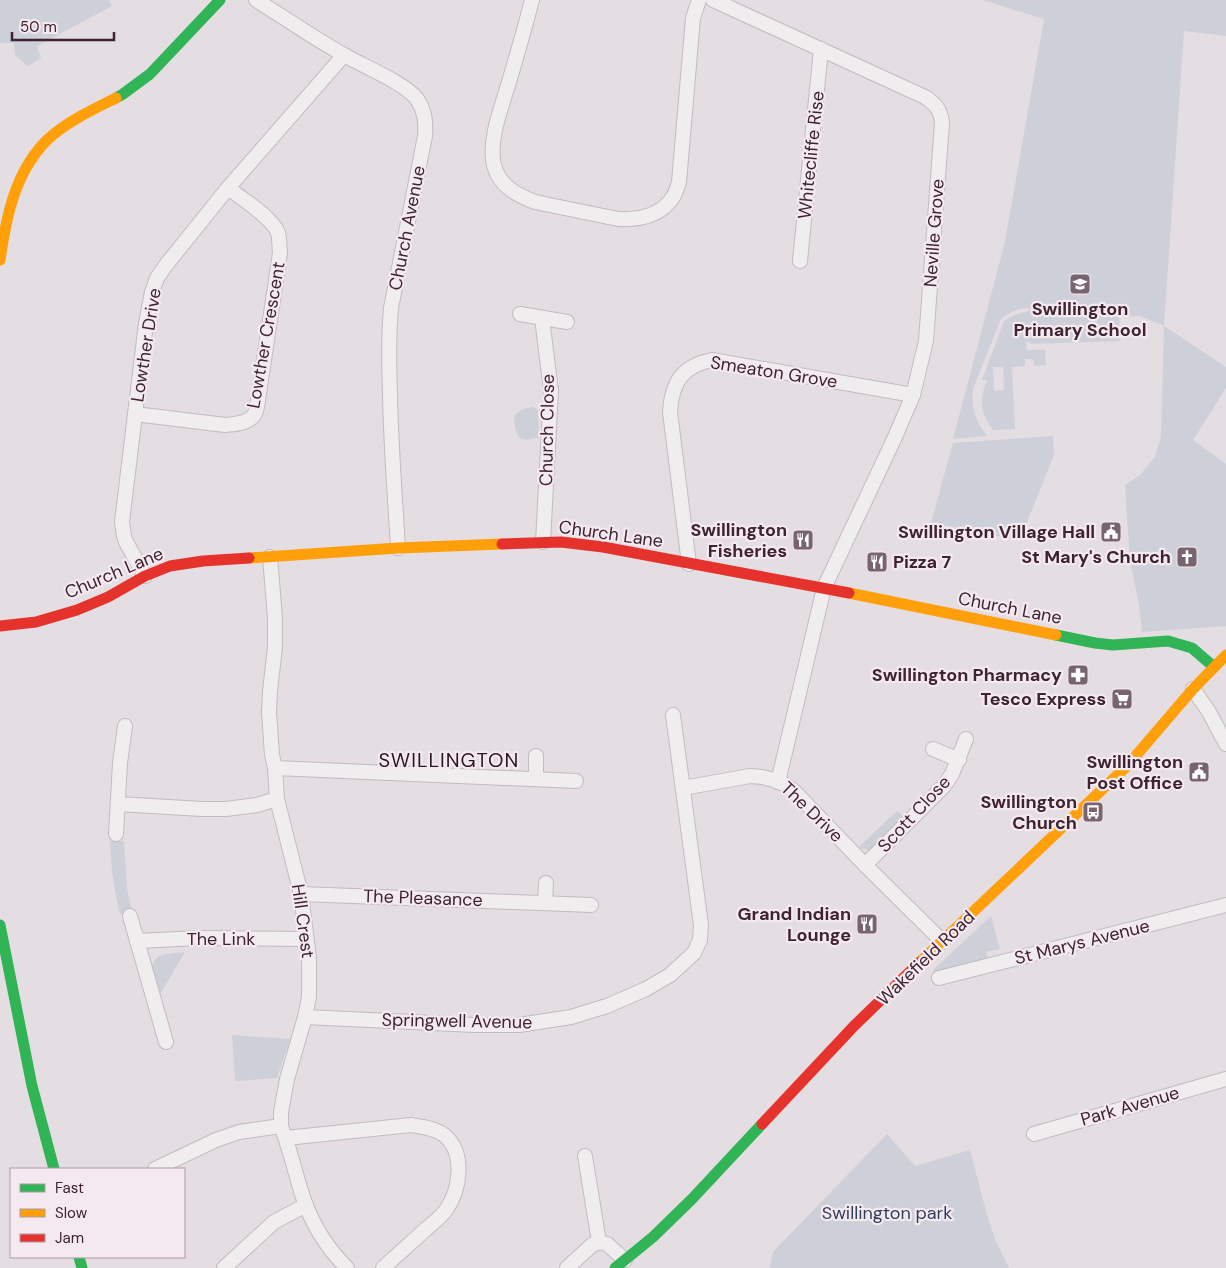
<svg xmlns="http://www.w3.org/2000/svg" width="1226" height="1268" viewBox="0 0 1226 1268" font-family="'DM Sans',sans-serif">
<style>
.green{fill:#cdcfd9;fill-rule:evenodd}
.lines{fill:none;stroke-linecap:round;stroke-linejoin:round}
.street-casing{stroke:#c2bbbf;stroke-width:16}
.street{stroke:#f0edef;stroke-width:14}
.fast{stroke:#30b455;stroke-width:11}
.slow{stroke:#ff9f0a;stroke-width:11}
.jam{stroke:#e5322d;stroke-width:11}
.labels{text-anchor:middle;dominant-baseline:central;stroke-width:4.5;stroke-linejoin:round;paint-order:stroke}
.street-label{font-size:18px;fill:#3e2331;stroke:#f5e9f0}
.poi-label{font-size:18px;font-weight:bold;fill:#3e2331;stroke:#f5e9f0;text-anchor:end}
.park-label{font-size:18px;fill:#2f3e5b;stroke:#f5e9f0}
.quarter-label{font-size:20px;letter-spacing:1px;fill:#2e1622;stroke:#f5e9f0}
</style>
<rect width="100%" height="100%" fill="#e4dde1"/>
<g class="green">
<path d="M 0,0 L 109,0 L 112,6 L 37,46 L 41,58 L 28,66 L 15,55 L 14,43 L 0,43 Z"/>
<path d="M 983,0 L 1226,0 L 1226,36 L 1184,31 L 1164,326 L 1226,367 L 1226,388 L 1193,440 L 1226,464 L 1226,626 L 1142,632 L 1139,605 L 1130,559 L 1125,485 L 1140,475 L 1155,457 L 1161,437 L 1164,326 L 1140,316 L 1119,317 L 1120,341 L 1030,344 L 1030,342 L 1026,342 L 1027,350 L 1045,350 L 1046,365 L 1034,366 L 1033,359 L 1025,359 L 1025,366 L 1012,367 L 1015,429 L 993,430 C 980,413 979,400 987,380 L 982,380 L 1004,321 C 1012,315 1019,313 1029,311 L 1029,308 C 1017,308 1010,312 1001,319 L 973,389 C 971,407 975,421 987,436 L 953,439 L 1005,242 L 1044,19 ZM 993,367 L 1003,367 L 1004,390 L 994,391 Z"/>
<path d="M 533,407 L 538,410 L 539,437 C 517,444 516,437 514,417 C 517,411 526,407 533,407 Z"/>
<path d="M 1053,436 L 1054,455 L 1023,532 L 1022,541 L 931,523 L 953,443 Z"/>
<path d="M 897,811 L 903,816 L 869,850 L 860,848 L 859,847 Z"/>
<path d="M 110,841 L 124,841 L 127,888 L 132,913 L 120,914 C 114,889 111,867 110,841 Z"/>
<path d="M 991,916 L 1000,949 L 986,952 L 988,959 L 935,972 L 933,970 Z"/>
<path d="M 185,952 L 160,994 C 156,982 144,962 162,955 C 168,953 178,953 185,952 Z"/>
<path d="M 232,1035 L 290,1039 L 277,1078 L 235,1081 Z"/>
<path d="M 887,1134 L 915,1166 L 970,1150 L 987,1215 L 995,1239 L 1009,1268 L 770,1268 L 773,1252 Z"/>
</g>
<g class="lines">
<g class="street-casing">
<g id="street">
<path d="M 256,0 C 285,18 314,38 344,55 C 363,66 405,83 417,99 C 425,111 426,122 425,136 L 391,308 C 388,337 389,366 390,395 C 391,446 395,497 398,548"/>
<path d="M 532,0 C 525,27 517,55 509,82 C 502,106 488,140 494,165 C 499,186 517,195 535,202 L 618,219 C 638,220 661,216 673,197 C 676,193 677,187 679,182 L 693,18 L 699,0"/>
<path d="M 713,0 L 925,97 C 936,104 941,111 942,123 L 926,341 L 913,395 L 895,437 L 824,588 L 778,782"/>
<path d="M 800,261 L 821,49"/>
<path d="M 520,314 L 567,322"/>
<path d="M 542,318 L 551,391 L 543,542"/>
<path d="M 135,414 L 225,425 C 234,424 248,424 254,415 C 256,413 256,409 257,407 L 280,253 C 279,247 280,240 278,233 C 273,218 241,198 228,188"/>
<path d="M 270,557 L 275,618 L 275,647 L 270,691 L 269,712 L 272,755 L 275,768 L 277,799 L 301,894 L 309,958 L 309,997 L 305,1017 L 287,1079 L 281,1112 L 281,1126 C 291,1151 296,1178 305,1203 C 314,1227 329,1250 347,1268"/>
<path d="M 689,564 L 670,412 C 672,382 682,366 712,360 L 913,395"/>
<path d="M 145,576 L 126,542 L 124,536 L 122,522 L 146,323 L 152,292 L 157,278 L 166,265 L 228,188 L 344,55"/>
<path d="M 1193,689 L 1209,712 L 1226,744"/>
<path d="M 933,749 L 959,760"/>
<path d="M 275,768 L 576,781"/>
<path d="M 536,779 L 536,756"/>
<path d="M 683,788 L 750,776 L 762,777 L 774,780 L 784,784 L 794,791 L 865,865 L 943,942"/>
<path d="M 118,804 L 202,809 L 226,809 L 257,805 L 277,799"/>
<path d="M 116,834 L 120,763 L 125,726"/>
<path d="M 865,865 L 944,786 L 952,774 L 966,739"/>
<path d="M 301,894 L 591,905"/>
<path d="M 545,903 L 546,883"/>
<path d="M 130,916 L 166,1042"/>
<path d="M 137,941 L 199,938 L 306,939"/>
<path d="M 939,978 L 1226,905"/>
<path d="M 305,1017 L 475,1025 L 519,1025 L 571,1017 L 607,1006 L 646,989 L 670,975 L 694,953 L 700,940 L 701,925 L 673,715"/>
<path d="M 1034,1134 L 1226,1079"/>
<path d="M 286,1138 L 411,1125 C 422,1127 435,1128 444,1135 C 466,1153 460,1190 446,1210 C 441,1217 433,1223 426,1229 C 412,1242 397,1255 383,1268"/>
<path d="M 585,1156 L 599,1242 L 607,1244 L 625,1260"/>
<path d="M 155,1169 L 216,1140 L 239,1132 L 281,1126"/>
<path d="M 224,1268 L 274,1222 L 306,1205"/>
<path d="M 567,1268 L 592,1245 L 599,1242"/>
</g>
</g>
<use href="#street" class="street"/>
<g class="fast">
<path d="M 116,98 L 123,94 L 150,74 L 220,0"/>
<path d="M 1056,635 L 1095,643 L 1113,645 L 1168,641 L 1192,648 L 1214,667"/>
<path d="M 0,925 L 32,1086 L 54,1169"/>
<path d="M 79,1257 L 82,1268"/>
<path d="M 615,1268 L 653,1237 L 692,1199 L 762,1124"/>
</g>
<g class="slow">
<path d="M 0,260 C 6,217 15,172 47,140 C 66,122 92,110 116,98"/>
<path d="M 249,558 L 398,548 L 502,544"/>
<path d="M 849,593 L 1056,635"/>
<path d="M 920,962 L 1127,766 L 1193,689 L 1226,655"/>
</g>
<g class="jam">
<path d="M 502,544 L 561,542 L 603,547 L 849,593"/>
<path d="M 0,626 L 36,622 L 77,610 L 108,597 L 145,576 L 170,566 L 203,561 L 249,558"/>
<path d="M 762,1124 L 854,1026 L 920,962"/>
</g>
</g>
<defs>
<g id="school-square" transform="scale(1.125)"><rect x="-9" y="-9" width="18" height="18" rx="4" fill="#78646f" stroke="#f5e9f0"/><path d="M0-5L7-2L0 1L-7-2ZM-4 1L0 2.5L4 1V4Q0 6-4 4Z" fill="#fff"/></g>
<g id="civic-square" transform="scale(1.125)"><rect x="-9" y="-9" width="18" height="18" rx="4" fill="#78646f" stroke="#f5e9f0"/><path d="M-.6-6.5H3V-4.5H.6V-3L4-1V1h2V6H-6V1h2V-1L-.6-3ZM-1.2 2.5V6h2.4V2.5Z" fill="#fff"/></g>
<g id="restaurant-square" transform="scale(1.125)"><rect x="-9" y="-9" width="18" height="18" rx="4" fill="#78646f" stroke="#f5e9f0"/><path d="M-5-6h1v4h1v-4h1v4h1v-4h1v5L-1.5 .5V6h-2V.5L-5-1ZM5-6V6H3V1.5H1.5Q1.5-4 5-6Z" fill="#fff"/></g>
<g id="church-square" transform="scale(1.125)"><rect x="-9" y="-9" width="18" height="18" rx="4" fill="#78646f" stroke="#f5e9f0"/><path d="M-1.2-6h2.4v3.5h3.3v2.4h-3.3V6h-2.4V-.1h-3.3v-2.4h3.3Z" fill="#fff"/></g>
<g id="pharmacy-square" transform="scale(1.125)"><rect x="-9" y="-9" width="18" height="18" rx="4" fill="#78646f" stroke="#f5e9f0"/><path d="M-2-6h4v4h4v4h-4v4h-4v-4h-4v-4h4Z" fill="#fff"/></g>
<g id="supermarket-square" transform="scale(1.125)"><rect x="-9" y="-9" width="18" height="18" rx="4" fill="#78646f" stroke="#f5e9f0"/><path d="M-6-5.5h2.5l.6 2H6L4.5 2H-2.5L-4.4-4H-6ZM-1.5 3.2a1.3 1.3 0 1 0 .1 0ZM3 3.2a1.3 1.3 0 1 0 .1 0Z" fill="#fff"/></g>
<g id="bus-square" transform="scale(1.125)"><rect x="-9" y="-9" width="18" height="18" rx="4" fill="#78646f" stroke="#f5e9f0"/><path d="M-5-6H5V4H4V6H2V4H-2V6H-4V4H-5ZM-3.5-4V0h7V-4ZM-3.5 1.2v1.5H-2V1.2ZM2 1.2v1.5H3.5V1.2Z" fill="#fff"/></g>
</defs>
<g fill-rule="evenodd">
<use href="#school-square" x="1080" y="284"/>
<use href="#civic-square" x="1111" y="532"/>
<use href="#restaurant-square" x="803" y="540"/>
<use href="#church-square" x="1187" y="557"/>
<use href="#restaurant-square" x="877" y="562"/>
<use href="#pharmacy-square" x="1078" y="675"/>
<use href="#supermarket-square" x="1122" y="699"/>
<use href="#civic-square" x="1199" y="772"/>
<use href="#bus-square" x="1093" y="812"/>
<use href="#restaurant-square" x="867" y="924"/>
</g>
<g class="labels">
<g class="street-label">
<text transform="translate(811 155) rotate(-84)">Whitecliffe Rise</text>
<text transform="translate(407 228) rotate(-79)">Church Avenue</text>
<text transform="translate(934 233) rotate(-86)">Neville Grove</text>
<text transform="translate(266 335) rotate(-80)">Lowther Crescent</text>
<text transform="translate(146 345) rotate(-81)">Lowther Drive</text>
<text transform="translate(774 372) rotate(9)">Smeaton Grove</text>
<text transform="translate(547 430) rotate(-89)">Church Close</text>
<text transform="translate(611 534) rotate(8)">Church Lane</text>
<text transform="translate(114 573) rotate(-23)">Church Lane</text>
<text transform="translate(1010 608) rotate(11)">Church Lane</text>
<text transform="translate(812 812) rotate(44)">The Drive</text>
<text transform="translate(914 814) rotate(-47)">Scott Close</text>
<text transform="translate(423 898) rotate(2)">The Pleasance</text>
<text transform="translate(303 921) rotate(82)">Hill Crest</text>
<text x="221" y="939">The Link</text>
<text transform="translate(1082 942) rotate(-14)">St Marys Avenue</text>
<text transform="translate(926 958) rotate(-44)">Wakefield Road</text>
<text transform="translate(457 1021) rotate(1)">Springwell Avenue</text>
<text transform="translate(1130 1106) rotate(-16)">Park Avenue</text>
</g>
<g class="poi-label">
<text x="1080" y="309" text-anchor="middle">Swillington<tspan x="1080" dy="21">Primary School</tspan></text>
<text x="787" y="530">Swillington<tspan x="787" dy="21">Fisheries</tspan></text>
<text x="1095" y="532">Swillington Village Hall</text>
<text x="1171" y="557">St Mary's Church</text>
<text x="893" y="562" text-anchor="start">Pizza 7</text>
<text x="1062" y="675">Swillington Pharmacy</text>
<text x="1106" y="699">Tesco Express</text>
<text x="1183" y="762">Swillington<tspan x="1183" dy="21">Post Office</tspan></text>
<text x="1077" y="802">Swillington<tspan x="1077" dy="21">Church</tspan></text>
<text x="851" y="914">Grand Indian<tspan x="851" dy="21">Lounge</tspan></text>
</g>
<g class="park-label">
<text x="887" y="1213">Swillington park</text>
</g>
<g class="quarter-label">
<text x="449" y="760">SWILLINGTON</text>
</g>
</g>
<rect x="10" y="1168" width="175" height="90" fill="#f5e9f0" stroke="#ac9aa4"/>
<rect x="20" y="1184" width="25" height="8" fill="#30b455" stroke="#ac9aa4"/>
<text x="55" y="1193" font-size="15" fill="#3e2331">Fast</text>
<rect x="20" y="1209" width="25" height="8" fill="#ff9f0a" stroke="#ac9aa4"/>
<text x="55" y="1218" font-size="15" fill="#3e2331">Slow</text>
<rect x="20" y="1234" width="25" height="8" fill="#e5322d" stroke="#ac9aa4"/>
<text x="55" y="1243" font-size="15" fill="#3e2331">Jam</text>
<path d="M12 32v8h102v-8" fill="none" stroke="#3e2331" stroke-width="2.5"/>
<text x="20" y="32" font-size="15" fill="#3e2331" stroke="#f5e9f0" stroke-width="4" paint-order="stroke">50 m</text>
</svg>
